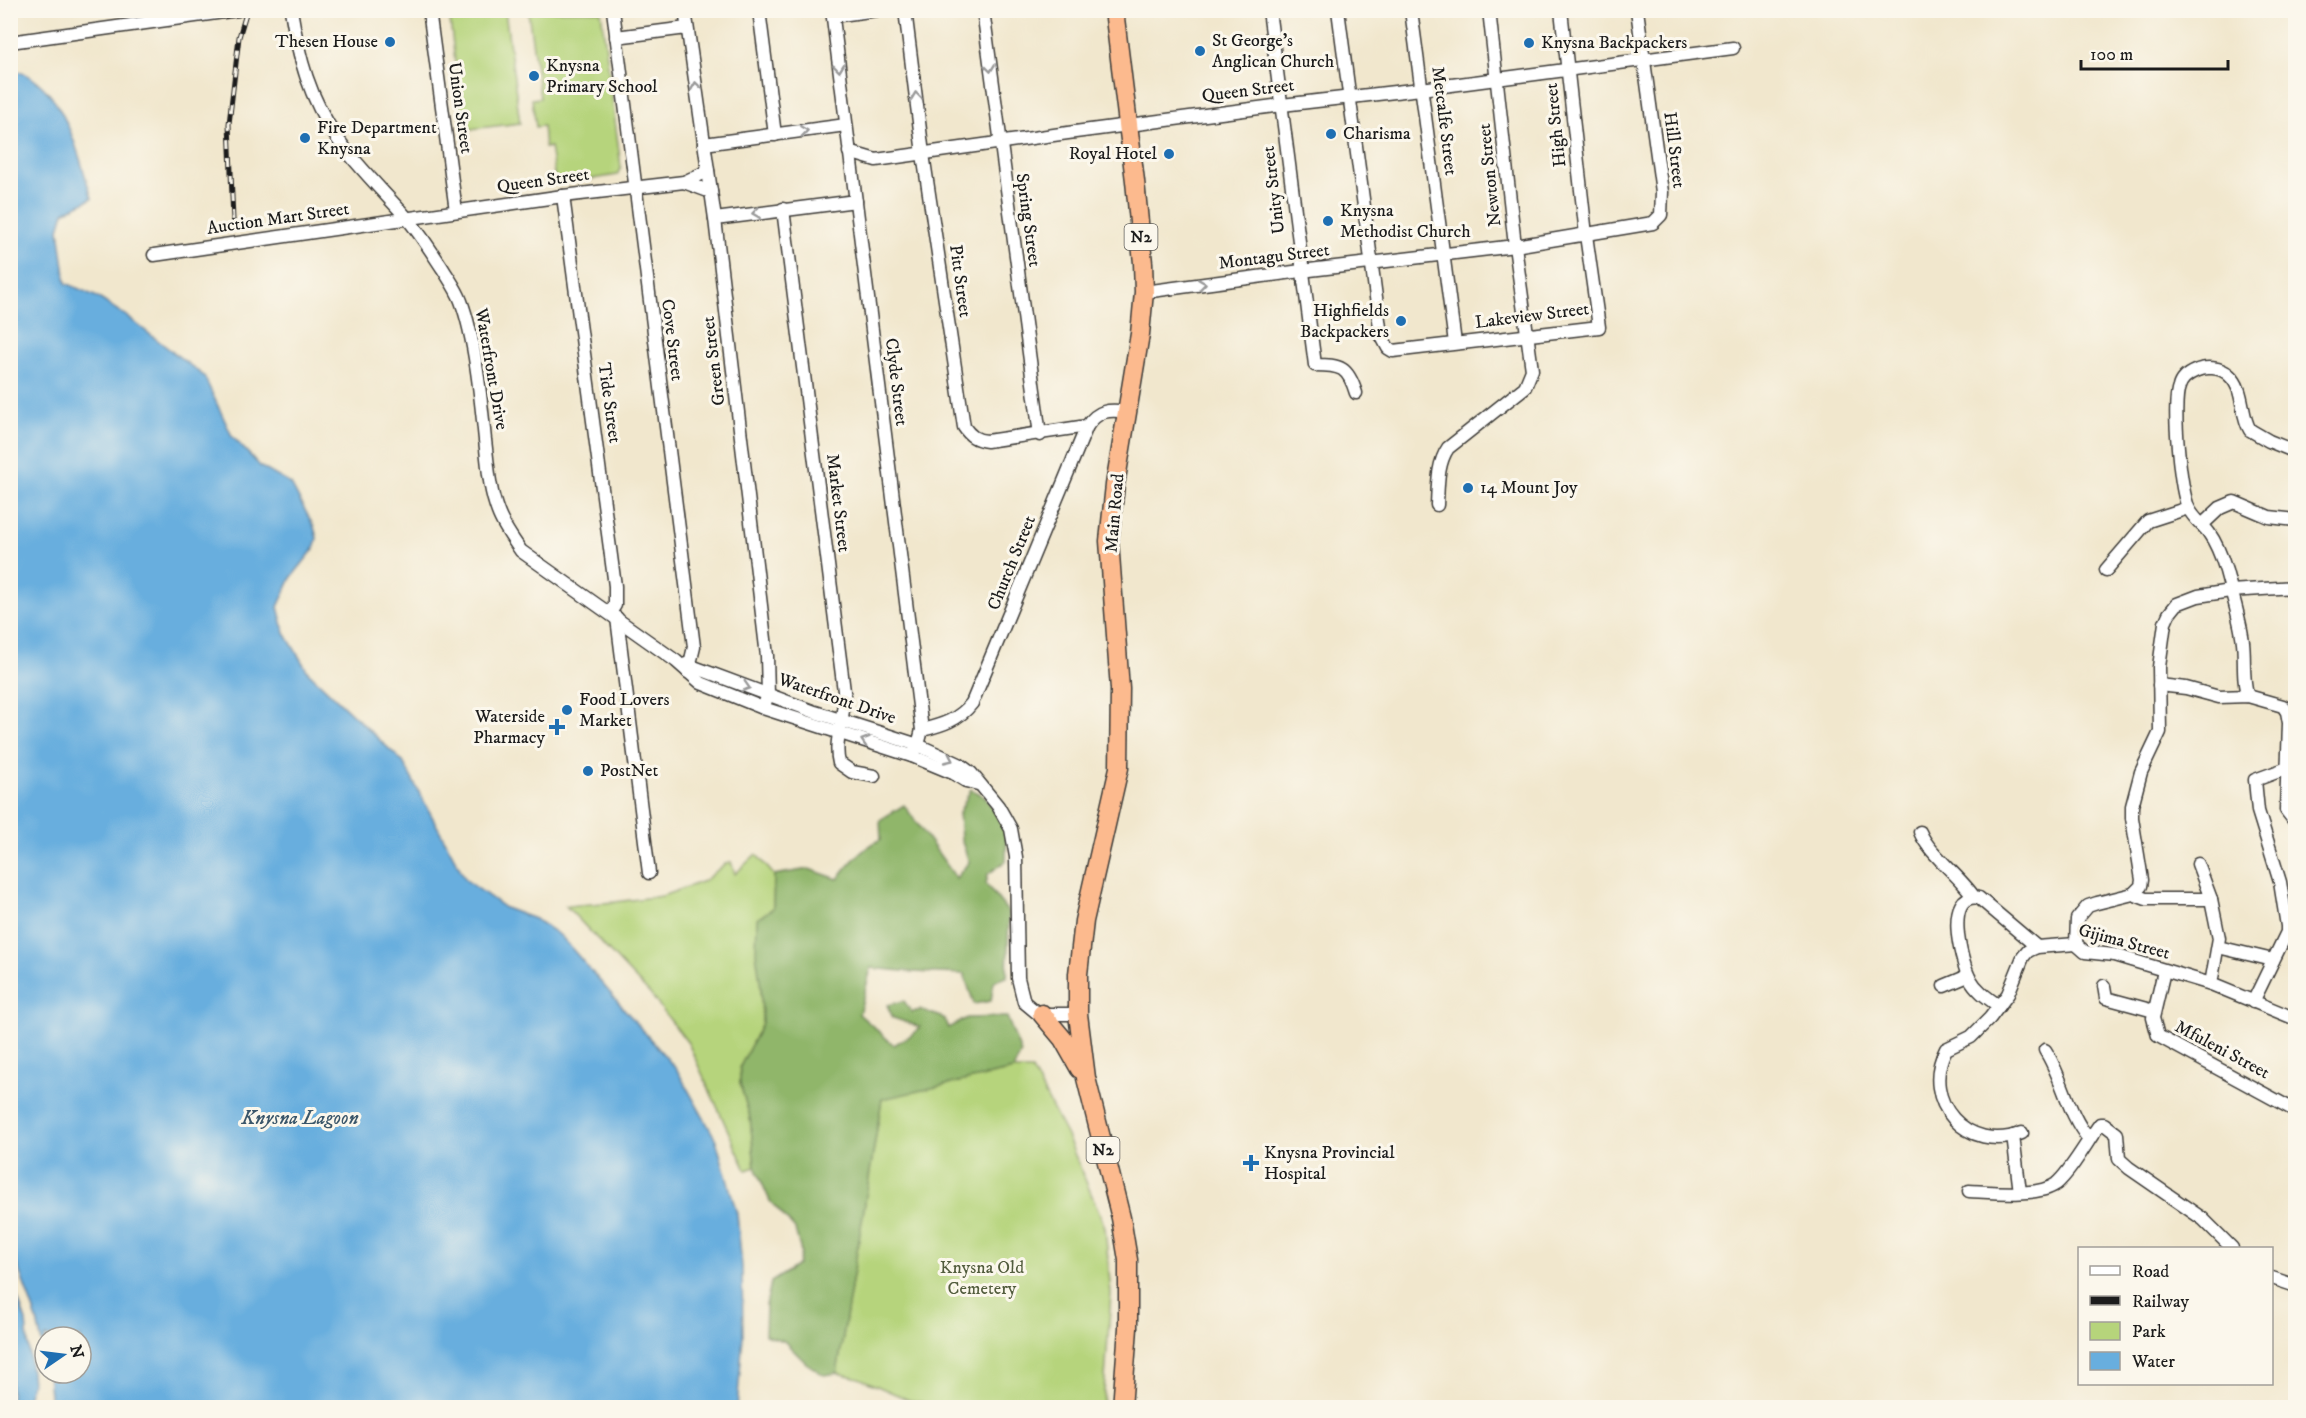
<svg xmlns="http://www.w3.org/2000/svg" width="2306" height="1418" viewBox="0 0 2306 1418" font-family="'IM FELL DW Pica',serif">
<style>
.green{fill:#b6d47b;stroke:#69784c;stroke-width:1.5}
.forest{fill:#90b66b;stroke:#566944;stroke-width:1.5}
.water{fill:#68aede;stroke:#42657d;stroke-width:1.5}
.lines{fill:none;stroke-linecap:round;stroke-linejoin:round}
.minor-casing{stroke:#3c3a37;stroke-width:15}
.highway-casing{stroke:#3c3a37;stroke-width:21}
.minor{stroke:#fff;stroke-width:12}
.highway{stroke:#fcba8e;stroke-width:18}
.rail-casing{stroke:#1c1c1c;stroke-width:5}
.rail{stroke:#fbf7ec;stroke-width:3;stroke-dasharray:9;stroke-linecap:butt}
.oneway{stroke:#999}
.poi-dot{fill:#1f6fb2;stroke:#fbf7ec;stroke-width:2}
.labels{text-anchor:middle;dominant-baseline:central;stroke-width:6;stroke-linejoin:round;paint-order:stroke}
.shield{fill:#fbf7ec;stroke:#5f5e5a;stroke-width:1.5}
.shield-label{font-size:16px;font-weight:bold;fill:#1c1c1c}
.poi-label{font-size:18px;fill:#1c1c1c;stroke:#fbf7ec;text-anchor:start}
.street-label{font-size:18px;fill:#1c1c1c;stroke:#fbf7ec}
.park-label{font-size:18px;fill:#525c3d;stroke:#fbf7ec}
.water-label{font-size:20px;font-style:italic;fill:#3a566a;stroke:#fbf7ec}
</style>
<rect width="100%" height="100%" fill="#fbf7ec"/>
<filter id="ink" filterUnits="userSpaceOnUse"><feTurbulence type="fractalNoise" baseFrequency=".0167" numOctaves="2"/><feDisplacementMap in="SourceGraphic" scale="12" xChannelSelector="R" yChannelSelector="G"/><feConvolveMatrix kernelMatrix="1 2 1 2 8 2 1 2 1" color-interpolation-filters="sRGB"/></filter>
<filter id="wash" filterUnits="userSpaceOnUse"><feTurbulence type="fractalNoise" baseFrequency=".008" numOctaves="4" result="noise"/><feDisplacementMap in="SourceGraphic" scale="24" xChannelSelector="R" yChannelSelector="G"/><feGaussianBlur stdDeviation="1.35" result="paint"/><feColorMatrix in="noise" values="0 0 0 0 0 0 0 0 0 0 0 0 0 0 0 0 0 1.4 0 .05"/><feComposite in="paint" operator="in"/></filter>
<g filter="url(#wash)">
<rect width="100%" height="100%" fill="#f1e7cd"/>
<g class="green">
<path d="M 449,11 L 505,11 L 520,123 L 463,130 Z"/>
<path d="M 528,11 L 601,11 L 621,167 L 617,175 L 556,185 L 550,147 L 545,148 L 543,126 L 536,127 L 532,99 L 540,98 Z"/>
<path d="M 756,854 L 774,875 L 773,908 L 761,988 L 762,1023 L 740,1067 L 740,1084 L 750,1117 L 755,1167 L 746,1170 L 688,1043 L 650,994 L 566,906 L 615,902 L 662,896 L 704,881 L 725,864 L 731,862 L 735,874 Z"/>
<path d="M 1013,1070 L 1032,1070 L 1067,1136 L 1105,1227 L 1111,1294 L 1103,1407 L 945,1407 L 909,1400 L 859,1378 L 837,1373 L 882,1098 Z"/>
</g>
<path class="forest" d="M 971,789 L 986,798 L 1007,830 L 1006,861 L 988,874 L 986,884 L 1009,913 L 1007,977 L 994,981 L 991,1001 L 974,1004 L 964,974 L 912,972 L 871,968 L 859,1014 L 894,1045 C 904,1038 913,1037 920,1027 L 893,1018 L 887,1005 L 904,1001 L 912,1012 L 921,1010 L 944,1018 L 948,1028 L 967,1018 L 1007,1017 L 1021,1053 L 1013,1070 L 882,1099 L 837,1373 L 824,1375 L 806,1363 L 784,1341 L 765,1335 L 766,1305 L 771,1282 L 798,1265 L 801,1252 L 795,1229 L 770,1201 L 755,1167 L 750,1117 L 740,1084 L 740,1067 L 762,1023 L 761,988 L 756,953 L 757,919 L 773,908 L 774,875 L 809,869 L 838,879 C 850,862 862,849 881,839 L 880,820 L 904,805 L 956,878 L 969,862 L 961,839 L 959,813 Z"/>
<g class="water">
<path d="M 10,69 C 64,80 77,153 92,198 L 64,212 L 59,229 L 66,283 L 97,297 L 125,315 L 204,376 L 232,436 L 261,467 L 291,484 L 314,527 L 317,538 L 314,549 L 291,578 L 278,607 L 285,633 L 308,672 L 403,762 L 466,880 L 505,908 L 535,919 L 561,936 L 677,1070 L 716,1140 L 737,1214 L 742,1267 L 743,1337 L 737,1407 L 51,1407 L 48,1373 L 81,1373 L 81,1337 L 45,1337 L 45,1359 L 37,1320 L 10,1245 Z"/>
<path d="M 11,1280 L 26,1321 L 32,1383 L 24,1407 L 11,1407 Z"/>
</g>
</g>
<g filter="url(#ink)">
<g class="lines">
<g class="minor-casing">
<g id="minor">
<path d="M 291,10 C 299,59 309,97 337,138 C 357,166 383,191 406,217 C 420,233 431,251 443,269 C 449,279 457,290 461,301 C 475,338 481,400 485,440 C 488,464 489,489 498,512 C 503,526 512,538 521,551 L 676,661 L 701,683 L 763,708 L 912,756 L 953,773 L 966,781 L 978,784"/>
<path d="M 429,10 L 456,211"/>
<path d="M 613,10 L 694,647 L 688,672"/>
<path d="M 685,10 L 715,219 L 767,656 L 768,695 L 763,708"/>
<path d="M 759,10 L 775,135"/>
<path d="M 832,10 L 922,730 L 918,745 L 912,756"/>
<path d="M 905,10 L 923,154 L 964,427 C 970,436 976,440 987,441 L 1087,426"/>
<path d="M 983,10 L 1040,435"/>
<path d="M 1269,10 L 1315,365 C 1341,365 1348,367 1356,393"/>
<path d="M 1338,10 L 1381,335 L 1388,348 L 1393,351 L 1599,327 L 1586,235 L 1561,10"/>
<path d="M 1411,10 L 1455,343"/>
<path d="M 833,16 L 877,10"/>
<path d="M 616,37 L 687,28"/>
<path d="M 10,42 L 238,10"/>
<path d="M 704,144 L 846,125"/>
<path d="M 849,152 L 876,160 L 1075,132 L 1282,105 L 1421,89 L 1733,48"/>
<path d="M 684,182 L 711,192"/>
<path d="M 563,196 L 615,586 L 615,605 L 610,613"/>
<path d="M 783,209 L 844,691 C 846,717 833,740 839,763 L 852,772 L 874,776"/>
<path d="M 715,219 L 856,201"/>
<path d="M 154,255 L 563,196 L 684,182 L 708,171"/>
<path d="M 1144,292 L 1301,271 L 1515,246 L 1653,223 L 1661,215 L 1662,192 L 1637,10"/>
<path d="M 1437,505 C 1438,486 1437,464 1448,448 L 1525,387 L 1532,370 L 1515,246 L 1489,10"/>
<path d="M 2202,525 L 2220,508 L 2234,502 L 2269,517 L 2296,520"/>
<path d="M 2106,570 L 2148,521 L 2188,508"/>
<path d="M 617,618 L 649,873"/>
<path d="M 686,664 L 815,712 L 918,745 L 959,764 L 971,773 L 998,806 L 1011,829 L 1016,857 L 1018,978 L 1024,1002 L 1036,1012 L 1042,1014 L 1078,1014"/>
<path d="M 2159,685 L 2186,688 L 2219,697 L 2248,696 L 2283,706 L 2287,712 L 2289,723 L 2286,810 L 2296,823"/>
<path d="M 2248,696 C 2242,681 2245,659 2243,642 C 2240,618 2232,594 2226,571 C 2222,558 2217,544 2209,533 C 2203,525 2194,519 2189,509 C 2180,492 2172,404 2179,387 C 2181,379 2188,374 2195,371 C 2205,366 2221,367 2229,375 C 2245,389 2240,414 2250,430 L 2269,441 L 2296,452"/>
<path d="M 922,730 C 942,725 959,720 972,703 L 1087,426 C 1098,410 1109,409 1127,412"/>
<path d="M 1920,832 C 1929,854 1959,875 1974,897"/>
<path d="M 2198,864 L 2211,899 L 2219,938 L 2211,984"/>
<path d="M 2133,894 L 2141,886 L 2142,880 L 2132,818 L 2132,806 L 2141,772 L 2160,732 L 2159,667 L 2165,623 L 2169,614 L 2177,604 L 2198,596 L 2230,591 L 2296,587"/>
<path d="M 2076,944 L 2085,952 L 2114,955 L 2211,984 L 2296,1019"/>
<path d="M 2076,944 L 2077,919 L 2088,906 L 2097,903 L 2133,894 L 2146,899 L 2211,899"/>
<path d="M 2218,947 L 2273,960"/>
<path d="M 2164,971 L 2153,1018 L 2158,1036 L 2296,1111"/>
<path d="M 1944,986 L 1968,976"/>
<path d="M 2104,986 L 2106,998 L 2154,1011"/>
<path d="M 2253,1002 L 2287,932 L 2287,926 L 2280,882 L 2258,811 L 2255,780 L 2296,765"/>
<path d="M 1999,1006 C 1986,997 1976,990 1969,977 C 1961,961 1943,891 1979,898 L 2037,947"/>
<path d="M 2045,1050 C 2063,1078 2067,1113 2089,1139"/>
<path d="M 2022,1133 C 1968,1155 1919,1101 1946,1049 L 1971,1037 L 1990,1018 L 2008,994 L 2023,957 L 2028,951 L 2037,947 L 2076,944"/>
<path d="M 2013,1136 L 2020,1192"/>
<path d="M 1969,1191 C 1991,1192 2038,1197 2056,1184 C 2070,1173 2088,1140 2100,1124 L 2104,1124 L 2117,1134 L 2119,1159 L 2129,1168 L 2203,1219 L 2232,1248"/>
<path d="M 2272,1278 L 2296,1286"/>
</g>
</g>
<g class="highway-casing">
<g id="highway">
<path d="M 1114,10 L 1135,181 L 1143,263 L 1144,292 L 1140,334 L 1115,485 L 1109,541 L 1120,689 L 1119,768 L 1084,921 L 1078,974 L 1078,1014 L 1086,1078 L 1121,1218 L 1128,1260 L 1128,1328 L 1122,1408"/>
<path d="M 1042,1014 L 1063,1039 L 1080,1069"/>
</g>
</g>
<use href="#minor" class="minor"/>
<use href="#highway" class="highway"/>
<g class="rail-casing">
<path id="rail" d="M 233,220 L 229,124 L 239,37 L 247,10"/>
</g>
<use href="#rail" class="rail"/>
</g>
<defs><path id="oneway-chevron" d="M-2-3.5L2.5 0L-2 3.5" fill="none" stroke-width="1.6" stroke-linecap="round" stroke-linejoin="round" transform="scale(1.5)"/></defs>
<g class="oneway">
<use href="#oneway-chevron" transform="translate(839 68) rotate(83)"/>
<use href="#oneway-chevron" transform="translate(990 68) rotate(83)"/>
<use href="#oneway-chevron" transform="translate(696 86) rotate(-98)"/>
<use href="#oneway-chevron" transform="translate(916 96) rotate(-97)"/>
<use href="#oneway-chevron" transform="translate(804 131) rotate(-8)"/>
<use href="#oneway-chevron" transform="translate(756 213) rotate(172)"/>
<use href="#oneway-chevron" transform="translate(1202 284) rotate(-8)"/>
<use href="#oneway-chevron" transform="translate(746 687) rotate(17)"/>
<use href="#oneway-chevron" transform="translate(865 741) rotate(-162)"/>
<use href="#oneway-chevron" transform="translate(949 759) rotate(25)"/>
</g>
</g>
<g class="poi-dot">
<circle cx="390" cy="42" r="6"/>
<circle cx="1529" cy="43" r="6"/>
<circle cx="1200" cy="51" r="6"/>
<circle cx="534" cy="76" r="6"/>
<circle cx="1331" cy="134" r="6"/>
<circle cx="305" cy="138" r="6"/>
<circle cx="1169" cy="154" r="6"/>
<circle cx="1328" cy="221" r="6"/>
<circle cx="1401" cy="321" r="6"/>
<circle cx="1468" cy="488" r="6"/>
<circle cx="567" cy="710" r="6"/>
<path d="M554 718h6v6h6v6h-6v6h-6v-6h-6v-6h6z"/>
<circle cx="588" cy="771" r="6"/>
<path d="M1248 1154h6v6h6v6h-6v6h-6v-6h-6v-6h6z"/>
</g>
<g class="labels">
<g class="shield">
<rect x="1124.5" y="224" width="33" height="26" rx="4.5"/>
<rect x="1086.5" y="1137" width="33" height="26" rx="4.5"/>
</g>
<g class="shield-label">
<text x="1141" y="237">N2</text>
<text x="1103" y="1150">N2</text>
</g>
<g class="poi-label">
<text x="1212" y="41">St George's<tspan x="1212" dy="21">Anglican Church</tspan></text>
<text x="378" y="42" text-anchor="end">Thesen House</text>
<text x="1541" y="43">Knysna Backpackers</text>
<text x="546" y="66">Knysna<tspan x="546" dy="21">Primary School</tspan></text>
<text x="317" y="128">Fire Department<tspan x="317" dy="21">Knysna</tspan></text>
<text x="1343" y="134">Charisma</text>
<text x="1157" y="154" text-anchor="end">Royal Hotel</text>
<text x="1340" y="211">Knysna<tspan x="1340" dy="21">Methodist Church</tspan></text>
<text x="1389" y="311" text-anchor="end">Highfields<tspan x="1389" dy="21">Backpackers</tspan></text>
<text x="1480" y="488">14 Mount Joy</text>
<text x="579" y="700">Food Lovers<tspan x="579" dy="21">Market</tspan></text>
<text x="545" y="717" text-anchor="end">Waterside<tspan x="545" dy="21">Pharmacy</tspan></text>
<text x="600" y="771">PostNet</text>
<text x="1264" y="1153">Knysna Provincial<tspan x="1264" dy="21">Hospital</tspan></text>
</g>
<g class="street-label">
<text transform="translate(1248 91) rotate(-7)">Queen Street</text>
<text transform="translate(460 108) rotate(82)">Union Street</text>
<text transform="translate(1444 121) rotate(83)">Metcalfe Street</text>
<text transform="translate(1556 125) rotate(-96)">High Street</text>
<text transform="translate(1674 150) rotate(83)">Hill Street</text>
<text transform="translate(1490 175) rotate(-96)">Newton Street</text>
<text transform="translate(543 181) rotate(-8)">Queen Street</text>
<text transform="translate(1274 190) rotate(-97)">Unity Street</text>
<text transform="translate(278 219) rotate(-8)">Auction Mart Street</text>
<text transform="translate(1028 220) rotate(82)">Spring Street</text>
<text transform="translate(1274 257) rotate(-7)">Montagu Street</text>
<text transform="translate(960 281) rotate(82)">Pitt Street</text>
<text transform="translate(1532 316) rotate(-7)">Lakeview Street</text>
<text transform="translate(672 340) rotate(83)">Cove Street</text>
<text transform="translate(714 361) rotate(-97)">Green Street</text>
<text transform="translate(491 369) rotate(80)">Waterfront Drive</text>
<text transform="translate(896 382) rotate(83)">Clyde Street</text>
<text transform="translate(609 403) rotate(82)">Tide Street</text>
<text transform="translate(838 503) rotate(83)">Market Street</text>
<text transform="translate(1115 513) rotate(-85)">Main Road</text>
<text transform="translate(1012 563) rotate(-68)">Church Street</text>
<text transform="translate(837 699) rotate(19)">Waterfront Drive</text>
<text transform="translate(2124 942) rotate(15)">Gijima Street</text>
<text transform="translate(2222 1050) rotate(28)">Mfuleni Street</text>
</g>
<g class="park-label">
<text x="982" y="1268">Knysna Old<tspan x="982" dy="21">Cemetery</tspan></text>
</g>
<g class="water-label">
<text x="300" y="1118">Knysna Lagoon</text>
</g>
</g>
<rect width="2306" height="1418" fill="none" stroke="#fbf7ec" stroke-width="36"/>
<rect x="2078" y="1247" width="195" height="138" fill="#fbf7ec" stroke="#a29f99" stroke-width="1.5"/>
<rect x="2090" y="1266" width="30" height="9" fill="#ffffff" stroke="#a29f99" stroke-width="1.5"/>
<text x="2132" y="1277" font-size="18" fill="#1c1c1c">Road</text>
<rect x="2090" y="1296" width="30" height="9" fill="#1c1c1c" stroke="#a29f99" stroke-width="1.5"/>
<text x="2132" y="1307" font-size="18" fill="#1c1c1c">Railway</text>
<rect x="2090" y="1322" width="30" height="18" fill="#b6d47b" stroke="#a29f99" stroke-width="1.5"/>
<text x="2132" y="1337" font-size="18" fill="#1c1c1c">Park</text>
<rect x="2090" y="1352" width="30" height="18" fill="#68aede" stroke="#a29f99" stroke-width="1.5"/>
<text x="2132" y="1367" font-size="18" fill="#1c1c1c">Water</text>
<g transform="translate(63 1355) rotate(76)"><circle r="28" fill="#fbf7ec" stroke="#a29f99" stroke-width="1.5"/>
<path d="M0-4.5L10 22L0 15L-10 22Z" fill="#1f6fb2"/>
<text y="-9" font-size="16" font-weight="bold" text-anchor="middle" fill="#1c1c1c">N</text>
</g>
<path d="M2081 60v9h147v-9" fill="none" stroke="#1c1c1c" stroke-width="3"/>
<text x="2090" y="60" font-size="18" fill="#1c1c1c" stroke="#fbf7ec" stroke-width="4.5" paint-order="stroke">100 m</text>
</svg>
